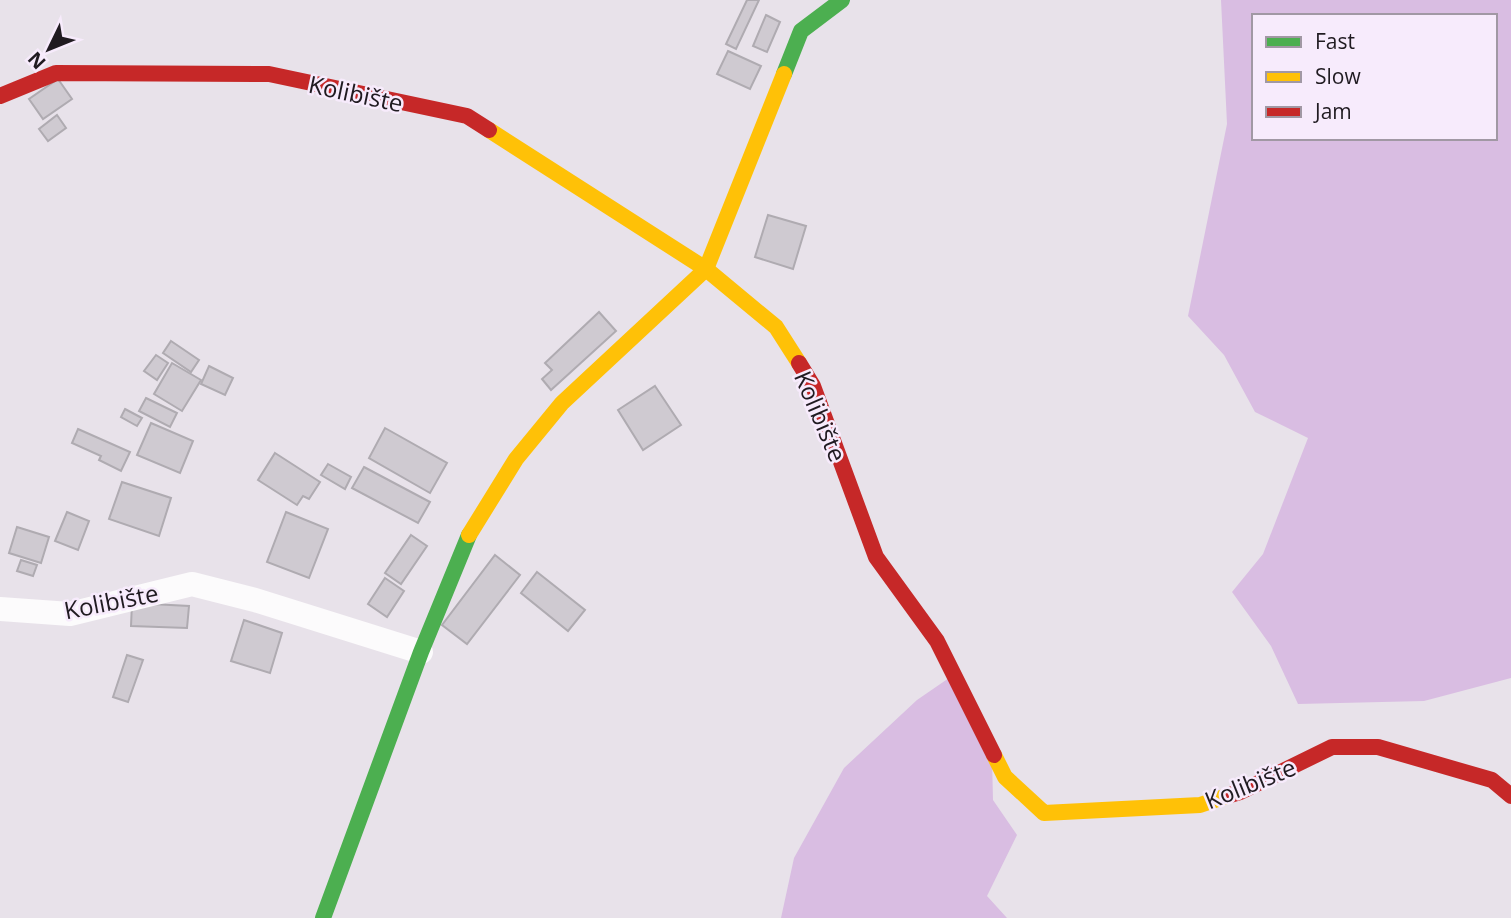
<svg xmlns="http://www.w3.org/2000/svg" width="1511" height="918" viewBox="0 0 1511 918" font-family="'Open Sans',sans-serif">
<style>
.forest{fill:#d9bde2;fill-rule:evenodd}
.building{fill:#cfcad1;stroke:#afabb1;stroke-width:2}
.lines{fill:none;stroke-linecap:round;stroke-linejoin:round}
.street{stroke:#fcfbfc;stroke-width:24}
.fast{stroke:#4caf50;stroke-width:16}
.slow{stroke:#ffc107;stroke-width:16}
.jam{stroke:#c62828;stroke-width:16}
.labels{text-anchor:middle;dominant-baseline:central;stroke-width:5;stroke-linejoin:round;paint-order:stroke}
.street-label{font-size:24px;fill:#201b21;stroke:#f7ebfc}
</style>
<rect width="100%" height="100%" fill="#e8e2ea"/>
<g class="forest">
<path d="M 1221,0 L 1511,0 L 1511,678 L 1424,701 L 1298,704 L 1271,646 L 1232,592 L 1263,554 L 1308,438 L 1255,412 L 1224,355 L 1188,316 L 1227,124 ZM 1254,16 L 1495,16 L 1495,138 L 1254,138 Z"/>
<path d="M 949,678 L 992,758 L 993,800 L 1017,835 L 987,896 L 1007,918 L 781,918 L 794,858 L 844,768 L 917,700 Z"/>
</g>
<g class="building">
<path d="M 747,0 L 759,0 L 736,49 L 726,44 Z"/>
<path d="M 766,15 L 780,22 L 767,52 L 753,46 Z"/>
<path d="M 728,51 L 761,66 L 750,89 L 717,74 Z"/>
<path d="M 58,79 L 72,99 L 43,119 L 29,99 Z"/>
<path d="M 57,115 L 66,128 L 48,141 L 39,129 Z"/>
<path d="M 768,215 L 806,226 L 793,269 L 755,257 Z"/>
<path d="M 599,312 L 616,331 L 551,390 L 542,379 L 552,370 L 545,363 Z"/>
<path d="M 171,341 L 199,360 L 191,372 L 163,353 Z"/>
<path d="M 156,355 L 168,363 L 157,380 L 144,371 Z"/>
<path d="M 172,363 L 201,380 L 182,411 L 154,394 Z"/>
<path d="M 209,366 L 233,378 L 225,395 L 201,384 Z"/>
<path d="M 655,386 L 681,425 L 643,450 L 618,410 Z"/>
<path d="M 146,398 L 177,413 L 170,427 L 139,411 Z"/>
<path d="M 125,409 L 142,418 L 137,426 L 121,417 Z"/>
<path d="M 151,423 L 193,441 L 180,473 L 137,455 Z"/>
<path d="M 385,428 L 447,463 L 430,493 L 369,458 Z"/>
<path d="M 78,429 L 130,452 L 121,471 L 99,460 L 101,456 L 72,443 Z"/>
<path d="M 275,453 L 320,482 L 309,499 L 303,496 L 297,505 L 258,480 Z"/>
<path d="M 328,464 L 351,477 L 345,489 L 321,475 Z"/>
<path d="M 364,467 L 430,502 L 418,523 L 352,488 Z"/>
<path d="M 122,482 L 171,498 L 159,536 L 109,519 Z"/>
<path d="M 67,512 L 89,521 L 78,550 L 55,541 Z"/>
<path d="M 286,512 L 328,529 L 309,578 L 267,562 Z"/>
<path d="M 17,527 L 49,537 L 41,563 L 9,553 Z"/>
<path d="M 411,535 L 427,546 L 401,584 L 385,573 Z"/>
<path d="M 495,555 L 520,575 L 467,644 L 442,625 Z"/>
<path d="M 21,560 L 37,565 L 33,576 L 17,571 Z"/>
<path d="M 537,572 L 585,610 L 568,631 L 521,593 Z"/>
<path d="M 385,578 L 404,591 L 387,617 L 368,604 Z"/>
<path d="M 132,603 L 189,606 L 187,628 L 131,626 Z"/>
<path d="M 244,620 L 282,633 L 270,673 L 231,661 Z"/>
<path d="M 127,655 L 143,660 L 128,702 L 113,697 Z"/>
</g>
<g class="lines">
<path class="street" d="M 0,609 L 70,614 L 192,584 L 255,600 L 421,652"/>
<g class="fast">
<path d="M 784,74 L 801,31 L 842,0"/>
<path d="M 323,918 L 421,652 L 469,535"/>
</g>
<g class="slow">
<path d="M 489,130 L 706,269 L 776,327 L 799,363"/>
<path d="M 469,535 L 516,459 L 562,403 L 706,269 L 784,74"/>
<path d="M 994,755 L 1005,777 L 1044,813 L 1200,805 L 1230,795"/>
</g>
<g class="jam">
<path d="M 0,96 L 56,73 L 269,74 L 467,116 L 489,130"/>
<path d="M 799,363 L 813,386 L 876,557 L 937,641 L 994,755"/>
<path d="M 1230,795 L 1240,792 L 1332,747 L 1378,747 L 1492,780 L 1511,796"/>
</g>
</g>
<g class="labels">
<g class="street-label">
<text transform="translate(356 93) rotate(12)">Kolibište</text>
<text transform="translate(821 416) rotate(67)">Kolibište</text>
<text transform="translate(111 601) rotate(-11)">Kolibište</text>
<text transform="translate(1250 783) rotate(-22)">Kolibište</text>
</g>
</g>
<rect x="1252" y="14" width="245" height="126" fill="#f7ebfc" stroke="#a198a4" stroke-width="2"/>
<rect x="1266" y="37" width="35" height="10" fill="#4caf50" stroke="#a198a4" stroke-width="2"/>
<text x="1315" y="49" font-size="21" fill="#201b21">Fast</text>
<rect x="1266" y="72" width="35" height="10" fill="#ffc107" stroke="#a198a4" stroke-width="2"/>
<text x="1315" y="84" font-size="21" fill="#201b21">Slow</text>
<rect x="1266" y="107" width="35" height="10" fill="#c62828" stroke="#a198a4" stroke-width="2"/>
<text x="1315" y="119" font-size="21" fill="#201b21">Jam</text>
<g transform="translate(49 49) rotate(227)" stroke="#f7ebfc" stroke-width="5" paint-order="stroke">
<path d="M0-5L12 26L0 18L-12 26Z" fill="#201b21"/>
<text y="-10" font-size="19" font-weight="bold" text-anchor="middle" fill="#201b21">N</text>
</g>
</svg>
